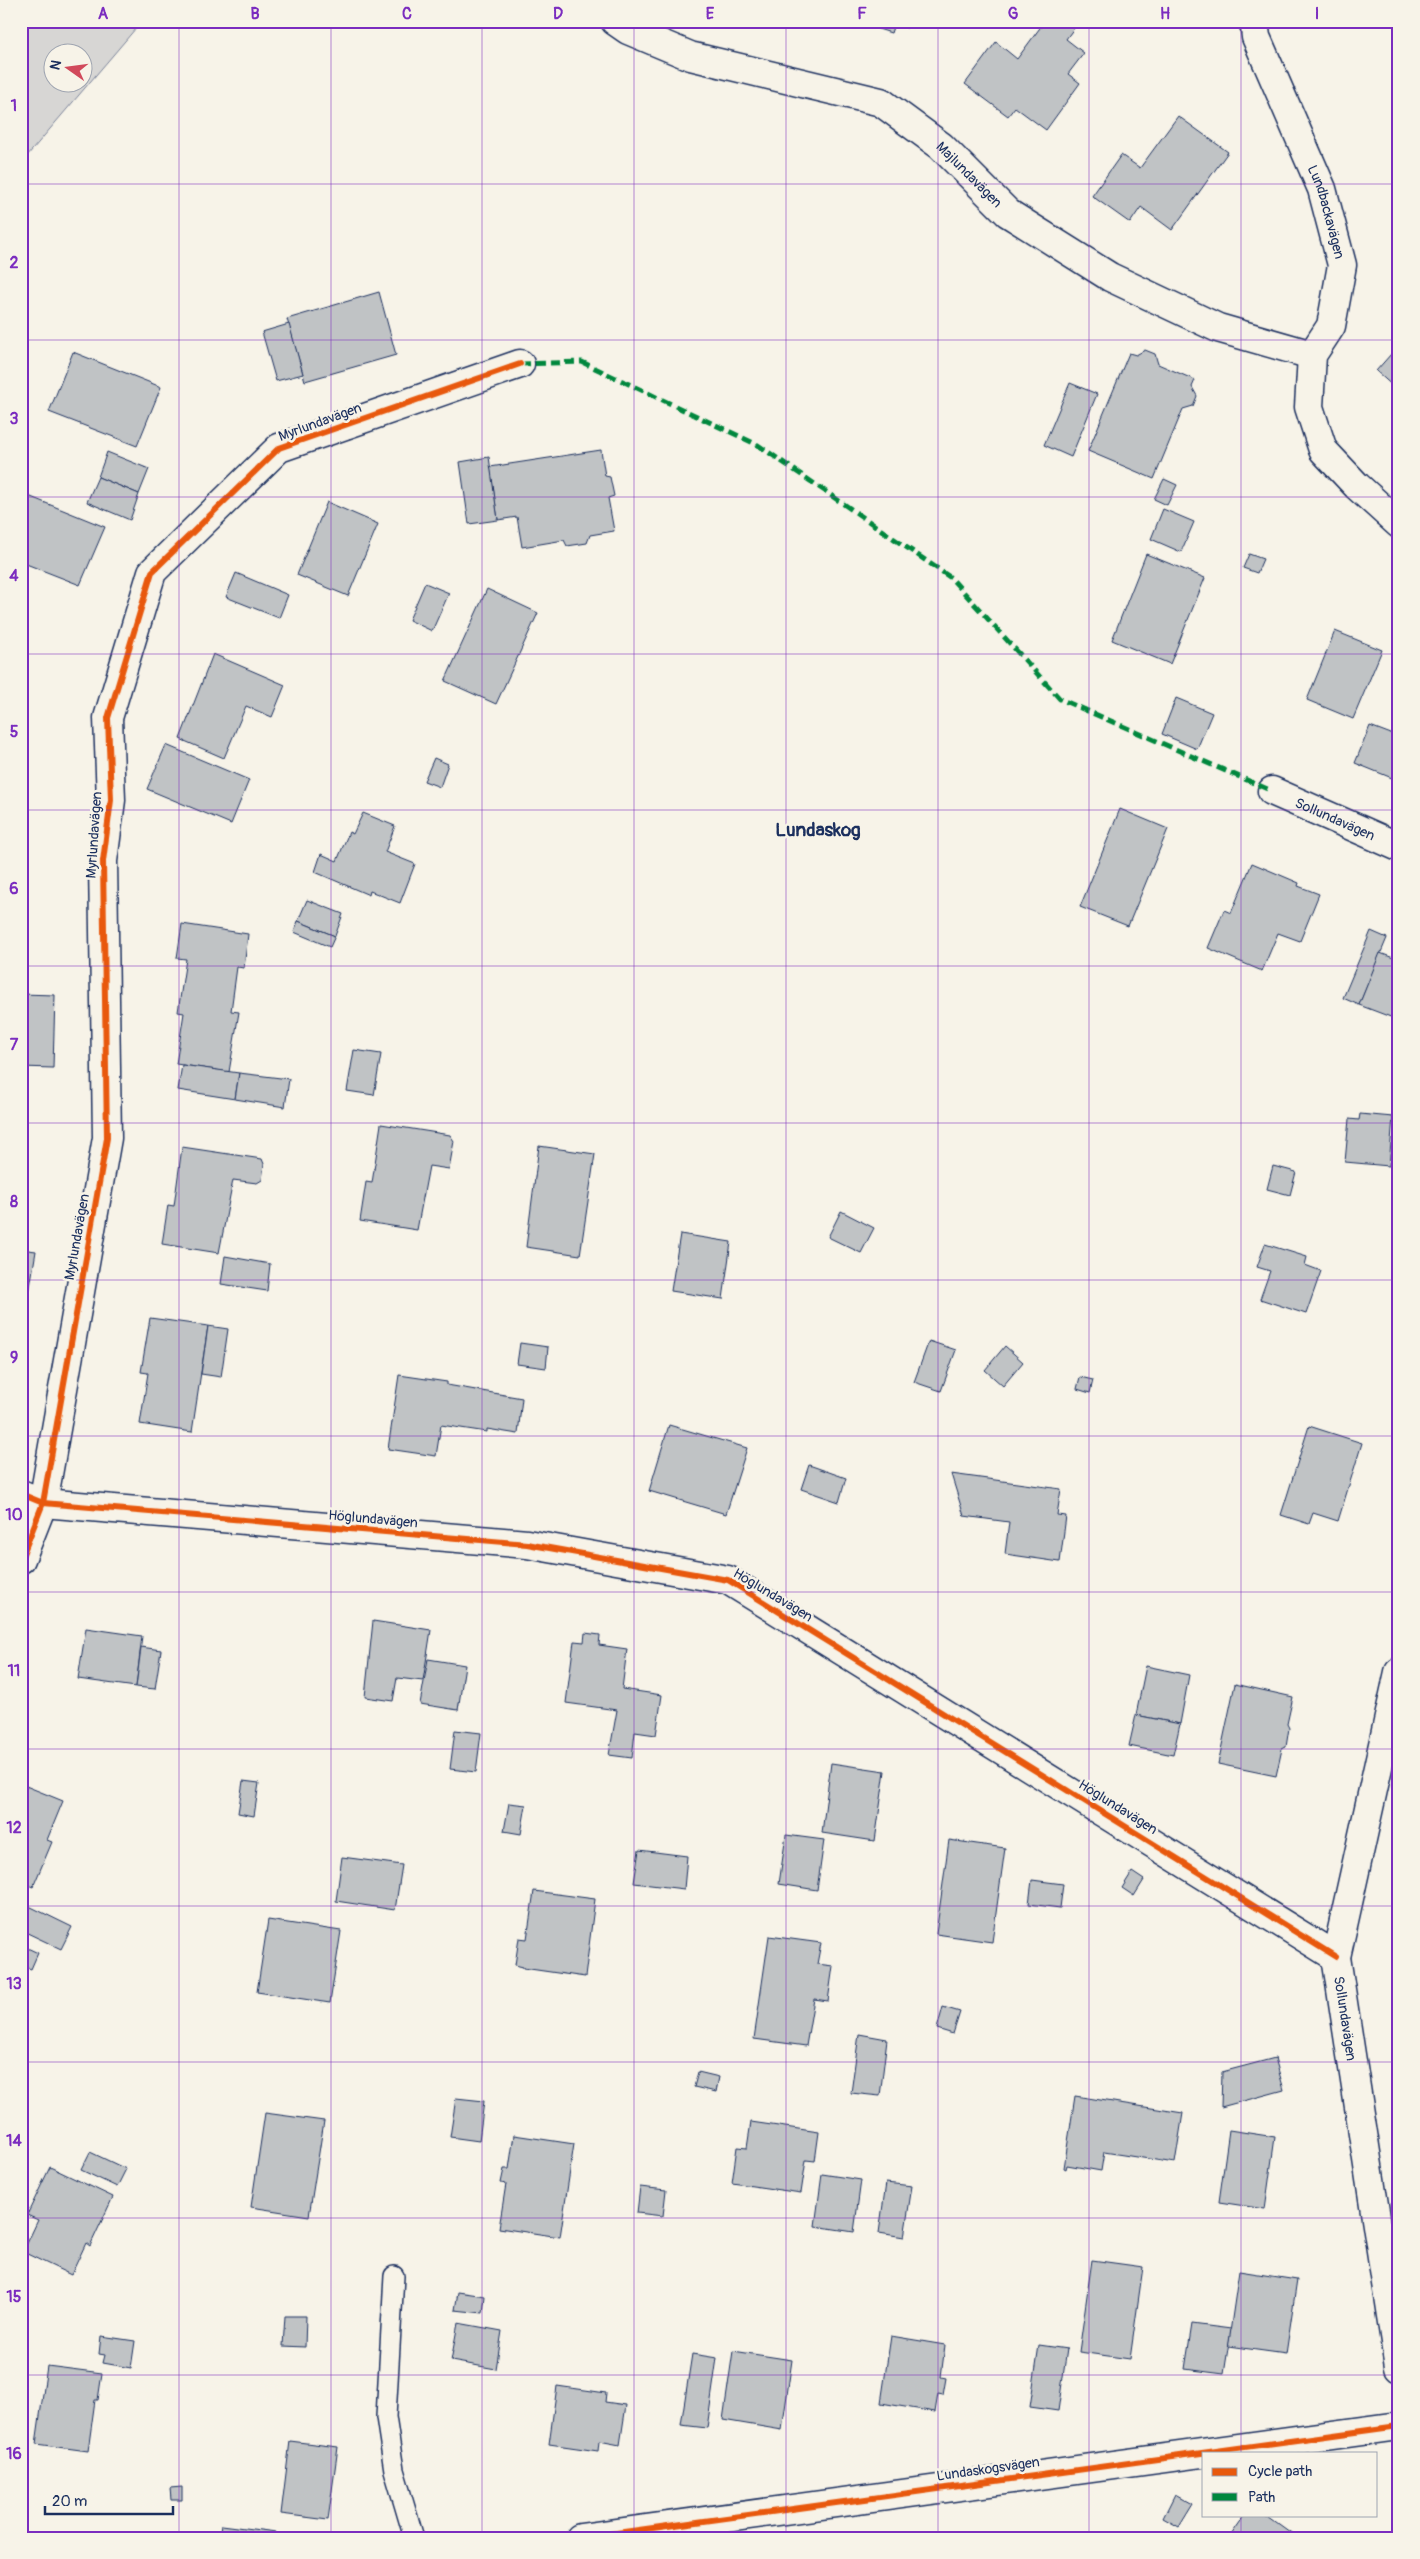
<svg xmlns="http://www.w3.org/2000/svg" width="1420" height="2559" viewBox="0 0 1420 2559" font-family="Pangolin,sans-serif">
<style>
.green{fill:#d7d6d4;stroke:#798299;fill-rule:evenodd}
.building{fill:#c0c3c5;stroke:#1b2f5e}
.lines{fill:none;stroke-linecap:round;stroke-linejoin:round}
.service-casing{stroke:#1b2f5e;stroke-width:22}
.minor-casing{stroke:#1b2f5e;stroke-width:31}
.service{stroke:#f7f3e8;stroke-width:19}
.minor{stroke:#f7f3e8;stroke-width:28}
.quiet{stroke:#00873e;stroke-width:5;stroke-dasharray:10 5;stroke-linecap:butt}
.cycleway-casing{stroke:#f7f3e8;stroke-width:9}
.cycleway{stroke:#e8590c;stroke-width:6}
.grid{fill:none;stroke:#7b2cbf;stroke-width:1;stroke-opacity:0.55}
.labels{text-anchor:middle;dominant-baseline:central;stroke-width:5;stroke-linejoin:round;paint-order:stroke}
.street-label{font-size:14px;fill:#1b2f5e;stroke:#f7f3e8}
.district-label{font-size:19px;font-weight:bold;fill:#1b2f5e;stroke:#f7f3e8}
.neatline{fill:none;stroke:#7b2cbf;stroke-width:2}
.grid-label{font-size:16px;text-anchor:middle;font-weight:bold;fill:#7b2cbf}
</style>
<rect width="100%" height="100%" fill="#f7f3e8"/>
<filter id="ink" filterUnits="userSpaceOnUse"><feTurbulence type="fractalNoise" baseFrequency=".02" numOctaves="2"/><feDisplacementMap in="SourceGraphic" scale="10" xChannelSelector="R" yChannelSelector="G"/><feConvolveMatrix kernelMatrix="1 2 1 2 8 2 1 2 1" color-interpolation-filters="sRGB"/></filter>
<g filter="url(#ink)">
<path class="green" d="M 21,21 L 142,21 L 21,163 ZM 52,52 L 82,52 L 82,82 L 52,82 Z"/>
<g class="building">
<path d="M 853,21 L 909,21 L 907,28 L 894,24 L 891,33 Z"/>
<path d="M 911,21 L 933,21 L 931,27 Z"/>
<path d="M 1045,21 L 1074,21 L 1077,24 L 1066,39 L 1084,53 L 1068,74 L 1080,83 L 1046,130 L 1015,107 L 1008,116 L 965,84 L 996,42 L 1017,59 Z"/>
<path d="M 1178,116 L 1228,152 L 1172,230 L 1141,207 L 1130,223 L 1092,196 L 1121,155 L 1140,168 Z"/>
<path d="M 379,292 L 396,355 L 305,381 L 287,319 Z"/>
<path d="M 289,324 L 303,374 L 276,381 L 262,332 Z"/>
<path d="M 1399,345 L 1399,384 L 1395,388 L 1376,371 Z"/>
<path d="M 1145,350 L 1155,354 L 1158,364 L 1195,380 L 1192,387 L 1197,396 L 1193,406 L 1183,409 L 1154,479 L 1088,451 L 1129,353 L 1136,355 Z"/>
<path d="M 73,352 L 161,387 L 137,446 L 49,412 Z"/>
<path d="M 1070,383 L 1097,394 L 1071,457 L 1044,445 Z"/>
<path d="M 601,450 L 605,476 L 610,477 L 614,496 L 608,498 L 614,531 L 590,535 L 587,543 L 567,546 L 564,540 L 522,547 L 517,517 L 498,520 L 490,467 Z"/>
<path d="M 107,452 L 149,469 L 139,494 L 98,477 Z"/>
<path d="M 489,457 L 498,520 L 469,524 L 460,462 Z"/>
<path d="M 98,477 L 139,494 L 130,520 L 87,502 Z"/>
<path d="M 1164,479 L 1177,485 L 1167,505 L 1154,499 Z"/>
<path d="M 21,493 L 105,527 L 80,585 L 21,562 Z"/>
<path d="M 327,502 L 378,524 L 348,596 L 297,575 Z"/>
<path d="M 1163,509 L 1194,522 L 1181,552 L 1151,539 Z"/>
<path d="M 1146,554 L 1205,578 L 1170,664 L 1112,640 Z"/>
<path d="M 1249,554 L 1263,559 L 1257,573 L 1243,568 Z"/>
<path d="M 236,573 L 288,595 L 279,618 L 226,597 Z"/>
<path d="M 425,583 L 449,593 L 432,631 L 409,620 Z"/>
<path d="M 487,589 L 538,613 L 496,704 L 445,681 Z"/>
<path d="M 1335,631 L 1382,650 L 1353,719 L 1307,700 Z"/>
<path d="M 213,654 L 285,685 L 272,717 L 246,706 L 224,758 L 180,739 Z"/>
<path d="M 1176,698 L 1212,713 L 1197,749 L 1162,734 Z"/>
<path d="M 1370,726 L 1399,737 L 1399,762 L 1392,778 L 1355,763 Z"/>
<path d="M 166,745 L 249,780 L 231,824 L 147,789 Z"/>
<path d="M 434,758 L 448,764 L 440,787 L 424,781 Z"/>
<path d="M 1120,809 L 1168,829 L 1128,926 L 1080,907 Z"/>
<path d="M 363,813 L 395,826 L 385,852 L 415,864 L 400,903 L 370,891 L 369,895 L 315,872 L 321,854 L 337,861 L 349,832 L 353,834 Z"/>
<path d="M 1252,863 L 1299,883 L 1298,886 L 1319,894 L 1300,941 L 1278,933 L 1262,971 L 1208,948 L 1224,910 L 1231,913 Z"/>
<path d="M 307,900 L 343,914 L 335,936 L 298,921 Z"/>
<path d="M 298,921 L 335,936 L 330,947 L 294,932 Z"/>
<path d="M 182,924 L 248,934 L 244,968 L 237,967 L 231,1011 L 239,1012 L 229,1072 L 176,1064 L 184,1013 L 178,1012 L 186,959 L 177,958 Z"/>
<path d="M 1371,931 L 1387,938 L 1359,1005 L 1343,998 Z"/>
<path d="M 1380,953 L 1399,960 L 1399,1013 L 1396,1019 L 1359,1005 Z"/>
<path d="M 21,994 L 55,995 L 53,1068 L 21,1067 Z"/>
<path d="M 354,1050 L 381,1054 L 374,1095 L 347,1091 Z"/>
<path d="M 182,1065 L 239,1073 L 235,1099 L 178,1090 Z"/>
<path d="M 239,1073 L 289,1079 L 285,1107 L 235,1099 Z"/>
<path d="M 1360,1114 L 1393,1117 L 1389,1166 L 1345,1162 L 1349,1119 L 1359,1120 Z"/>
<path d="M 381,1124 L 450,1135 L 454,1141 L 449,1169 L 429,1166 L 417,1230 L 360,1221 L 366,1182 L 372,1183 Z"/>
<path d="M 539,1146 L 595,1154 L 580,1255 L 526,1247 Z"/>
<path d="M 182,1147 L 262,1159 L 264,1164 L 262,1180 L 257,1183 L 233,1180 L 219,1253 L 162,1244 L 168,1205 L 174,1206 Z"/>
<path d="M 1273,1166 L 1296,1172 L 1290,1195 L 1267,1189 Z"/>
<path d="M 841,1211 L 874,1228 L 861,1253 L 828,1237 Z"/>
<path d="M 680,1234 L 731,1242 L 723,1299 L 671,1291 Z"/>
<path d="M 1265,1244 L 1307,1257 L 1305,1265 L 1321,1271 L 1306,1314 L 1260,1299 L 1270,1271 L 1257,1267 Z"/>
<path d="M 21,1249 L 36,1251 L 25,1317 L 21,1316 Z"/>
<path d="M 225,1256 L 270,1264 L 267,1291 L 221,1284 Z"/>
<path d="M 150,1318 L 208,1326 L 192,1432 L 140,1424 L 148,1373 L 141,1372 Z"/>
<path d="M 208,1326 L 228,1329 L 221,1377 L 201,1374 Z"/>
<path d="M 929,1341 L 956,1350 L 941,1391 L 914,1382 Z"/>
<path d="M 520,1343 L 548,1347 L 546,1368 L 517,1364 Z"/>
<path d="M 1005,1346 L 1023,1362 L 1003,1386 L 985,1370 Z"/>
<path d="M 399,1375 L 447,1382 L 447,1385 L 522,1398 L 518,1434 L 487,1429 L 487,1432 L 441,1425 L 436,1456 L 388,1449 Z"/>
<path d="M 1080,1377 L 1093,1380 L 1090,1393 L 1077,1389 Z"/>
<path d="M 669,1425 L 747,1448 L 726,1514 L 649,1491 Z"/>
<path d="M 1309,1426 L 1362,1443 L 1338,1521 L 1313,1513 L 1309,1524 L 1281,1515 Z"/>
<path d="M 809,1465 L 846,1478 L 839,1502 L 801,1489 Z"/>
<path d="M 951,1474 L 1061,1489 L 1057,1515 L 1066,1516 L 1060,1562 L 1005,1554 L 1009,1522 L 964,1516 Z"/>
<path d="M 373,1621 L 431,1630 L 423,1681 L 397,1678 L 393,1701 L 365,1697 Z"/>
<path d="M 86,1628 L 142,1636 L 136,1687 L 78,1679 Z"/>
<path d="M 585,1633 L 600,1635 L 599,1645 L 627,1649 L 622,1689 L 662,1695 L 656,1735 L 635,1732 L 632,1758 L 609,1755 L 617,1710 L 566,1703 L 574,1641 L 584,1642 Z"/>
<path d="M 141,1647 L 161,1650 L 155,1689 L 136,1687 Z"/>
<path d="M 428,1659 L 465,1665 L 458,1710 L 420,1704 Z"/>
<path d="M 1146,1666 L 1189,1675 L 1180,1724 L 1136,1715 Z"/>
<path d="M 1235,1684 L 1293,1697 L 1287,1724 L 1289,1728 L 1286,1747 L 1282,1749 L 1276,1776 L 1218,1764 Z"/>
<path d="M 1136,1715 L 1180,1724 L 1173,1755 L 1129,1746 Z"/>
<path d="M 455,1730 L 481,1733 L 476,1772 L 450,1769 Z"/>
<path d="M 831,1763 L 885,1771 L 875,1841 L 822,1833 Z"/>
<path d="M 243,1781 L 259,1783 L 254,1816 L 238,1813 Z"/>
<path d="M 21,1784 L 63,1801 L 47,1840 L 52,1842 L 33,1887 L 21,1882 Z"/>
<path d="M 509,1803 L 526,1805 L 521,1834 L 504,1831 Z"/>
<path d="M 786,1835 L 824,1840 L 817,1890 L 779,1884 Z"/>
<path d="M 949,1840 L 1005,1848 L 992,1942 L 936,1934 Z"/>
<path d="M 639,1850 L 687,1856 L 684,1889 L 634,1883 Z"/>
<path d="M 342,1857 L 402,1865 L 395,1910 L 336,1901 Z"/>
<path d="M 1132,1872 L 1144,1880 L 1134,1896 L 1122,1888 Z"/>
<path d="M 1032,1880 L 1063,1884 L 1060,1908 L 1029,1904 Z"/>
<path d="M 534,1891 L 595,1899 L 585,1977 L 523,1968 L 523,1967 L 515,1965 L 519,1938 L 527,1939 Z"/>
<path d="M 29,1906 L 72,1927 L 61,1949 L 21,1930 L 21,1923 Z"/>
<path d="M 268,1920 L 341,1931 L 330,2003 L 257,1992 Z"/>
<path d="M 769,1936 L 821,1943 L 817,1964 L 833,1966 L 828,2001 L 814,1999 L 806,2046 L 754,2039 Z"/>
<path d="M 21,1945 L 38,1953 L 31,1969 L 21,1965 Z"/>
<path d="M 943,2007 L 960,2012 L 953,2034 L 937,2029 Z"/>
<path d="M 859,2034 L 887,2039 L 880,2096 L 851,2093 Z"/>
<path d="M 1275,2058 L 1284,2090 L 1221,2107 L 1222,2072 Z"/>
<path d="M 698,2072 L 719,2077 L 716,2092 L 694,2087 Z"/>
<path d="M 1075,2096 L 1183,2113 L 1175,2163 L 1104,2152 L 1101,2171 L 1067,2165 L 1066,2169 L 1064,2168 Z"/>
<path d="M 456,2098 L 484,2101 L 479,2141 L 450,2137 Z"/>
<path d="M 265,2113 L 324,2121 L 309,2216 L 251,2207 Z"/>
<path d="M 751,2122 L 819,2132 L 815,2161 L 806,2160 L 801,2193 L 732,2183 L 737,2147 L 747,2148 Z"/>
<path d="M 1229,2130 L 1275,2137 L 1265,2209 L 1219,2202 Z"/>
<path d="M 514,2135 L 574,2144 L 560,2237 L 499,2228 L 506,2184 L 501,2183 L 504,2169 L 509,2169 Z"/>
<path d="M 90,2152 L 126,2169 L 117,2187 L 81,2170 Z"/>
<path d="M 50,2167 L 113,2197 L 90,2246 L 86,2243 L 71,2275 L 23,2252 L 38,2220 L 27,2215 Z"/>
<path d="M 822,2174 L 861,2180 L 854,2232 L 815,2226 Z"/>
<path d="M 886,2183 L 912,2186 L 904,2237 L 879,2233 Z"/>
<path d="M 640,2187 L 666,2190 L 663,2216 L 637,2213 Z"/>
<path d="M 1092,2260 L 1143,2267 L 1130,2359 L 1079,2352 Z"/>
<path d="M 1239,2271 L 1297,2280 L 1286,2354 L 1228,2346 Z"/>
<path d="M 458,2292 L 485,2296 L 483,2313 L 455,2310 Z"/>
<path d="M 285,2316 L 306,2316 L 305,2347 L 283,2346 Z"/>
<path d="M 458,2323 L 502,2331 L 496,2369 L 451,2361 Z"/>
<path d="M 1192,2324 L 1231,2329 L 1224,2374 L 1185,2369 Z"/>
<path d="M 101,2336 L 135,2341 L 131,2368 L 103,2363 L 105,2355 L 99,2354 Z"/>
<path d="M 891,2336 L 945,2345 L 941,2377 L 946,2378 L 943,2395 L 938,2394 L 935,2412 L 881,2403 Z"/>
<path d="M 1039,2345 L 1067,2349 L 1058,2411 L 1030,2407 Z"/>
<path d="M 733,2351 L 792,2360 L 782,2430 L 723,2420 Z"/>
<path d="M 692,2354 L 717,2358 L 707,2428 L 681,2425 Z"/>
<path d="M 47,2366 L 102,2373 L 98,2400 L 95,2400 L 88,2451 L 36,2444 Z"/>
<path d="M 557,2386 L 606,2393 L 605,2402 L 626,2405 L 620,2445 L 599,2441 L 598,2451 L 549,2444 Z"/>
<path d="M 290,2441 L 338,2447 L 328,2520 L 281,2514 Z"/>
<path d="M 182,2487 L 182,2500 L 171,2500 L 170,2488 Z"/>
<path d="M 1175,2494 L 1193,2504 L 1179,2527 L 1163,2518 Z"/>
<path d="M 1245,2515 L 1265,2515 L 1297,2538 L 1229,2538 Z"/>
<path d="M 221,2525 L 276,2532 L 275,2538 L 219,2538 Z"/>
</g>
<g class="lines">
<g class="service-casing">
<path id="service" d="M 394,2276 L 386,2417 L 394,2470 L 414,2538"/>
</g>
<g class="minor-casing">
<g id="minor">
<path id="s1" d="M 615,21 L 628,30 L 690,56 L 881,102 L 941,146 L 1008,213 L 1110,277 L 1218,328 L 1312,355"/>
<path id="s2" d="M 1254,21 L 1256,37 L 1322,189 L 1342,265 L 1331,326 L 1312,355 L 1309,407 L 1323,450 L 1357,486 L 1399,524"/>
<path id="s3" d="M 1272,791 L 1399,847"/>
<path d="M 21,1494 L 43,1503 L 527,1544 L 728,1580 L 1336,1957"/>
<path d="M 21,1559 L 43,1503 L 107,1138 L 103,861 L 111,800 L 108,718 L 152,572 L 279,448 L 520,364"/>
<path id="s4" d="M 1399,1672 L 1336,1957 L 1399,2368"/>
<path d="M 580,2538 L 1399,2426"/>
</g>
</g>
<use href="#service" class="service"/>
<use href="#minor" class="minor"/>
<path class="quiet" d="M 520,364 L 582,362 L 758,445 L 951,578 L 1060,699 L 1272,791"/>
<g class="cycleway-casing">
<g id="cycleway">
<path d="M 21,1494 L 43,1503 L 527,1544 L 728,1580 L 1336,1957"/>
<path d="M 21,1559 L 43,1503 L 107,1138 L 103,861 L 111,800 L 108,718 L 152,572 L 279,448 L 520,364"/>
<path d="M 580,2538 L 1399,2426"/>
</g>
</g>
<use href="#cycleway" class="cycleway"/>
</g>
</g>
<path class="grid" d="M 179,21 L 179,2538M 331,21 L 331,2538M 482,21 L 482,2538M 634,21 L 634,2538M 786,21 L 786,2538M 938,21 L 938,2538M 1089,21 L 1089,2538M 1241,21 L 1241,2453M 21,184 L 1399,184M 21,340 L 1399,340M 21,497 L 1399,497M 21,654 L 1399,654M 21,810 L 1399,810M 21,966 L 1399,966M 21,1123 L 1399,1123M 21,1280 L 1399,1280M 21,1436 L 1399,1436M 21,1592 L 1399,1592M 21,1749 L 1399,1749M 21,1906 L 1399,1906M 21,2062 L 1399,2062M 21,2218 L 1399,2218M 21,2375 L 1399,2375M 1241,2515 L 1241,2538"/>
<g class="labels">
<g class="street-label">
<text stroke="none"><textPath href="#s1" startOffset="394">Majlundavägen</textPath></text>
<text stroke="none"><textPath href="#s2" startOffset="205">Lundbackavägen</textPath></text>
<text transform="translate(320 422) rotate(-20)">Myrlundavägen</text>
<text stroke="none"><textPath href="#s3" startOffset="69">Sollundavägen</textPath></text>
<text transform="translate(94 835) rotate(-86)">Myrlundavägen</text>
<text transform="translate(77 1237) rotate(-80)">Myrlundavägen</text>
<text transform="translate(373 1519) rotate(5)">Höglundavägen</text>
<text transform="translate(773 1595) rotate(31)">Höglundavägen</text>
<text transform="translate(1118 1807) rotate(32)">Höglundavägen</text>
<text stroke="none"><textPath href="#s4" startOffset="354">Sollundavägen</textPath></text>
<text transform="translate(988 2469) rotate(-8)">Lundaskogsvägen</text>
</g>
<g class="district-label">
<text x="818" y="830">Lundaskog</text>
</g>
</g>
<rect width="1420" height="2559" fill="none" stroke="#f7f3e8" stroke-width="55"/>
<rect x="1202" y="2452" width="175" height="65" fill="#f7f3e8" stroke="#9fa5b1"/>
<rect x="1212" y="2468" width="25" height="8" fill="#e8590c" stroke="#9fa5b1"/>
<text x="1248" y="2476" font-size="15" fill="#1b2f5e">Cycle path</text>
<rect x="1212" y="2493" width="25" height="8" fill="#00873e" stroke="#9fa5b1"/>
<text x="1248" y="2502" font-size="15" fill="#1b2f5e">Path</text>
<g transform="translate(68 68) rotate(284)"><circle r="24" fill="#f7f3e8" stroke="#9fa5b1"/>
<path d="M0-4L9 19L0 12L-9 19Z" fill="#d1495b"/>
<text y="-8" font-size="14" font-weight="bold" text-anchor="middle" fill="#1b2f5e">N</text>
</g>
<path d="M45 2506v8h128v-8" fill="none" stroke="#1b2f5e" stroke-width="2.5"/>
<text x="52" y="2506" font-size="15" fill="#1b2f5e" stroke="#f7f3e8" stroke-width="4" paint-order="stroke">20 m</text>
<rect x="28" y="28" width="1364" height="2504" class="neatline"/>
<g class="grid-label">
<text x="103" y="19">A</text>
<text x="255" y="19">B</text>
<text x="407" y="19">C</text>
<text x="558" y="19">D</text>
<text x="710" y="19">E</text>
<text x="862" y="19">F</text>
<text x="1013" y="19">G</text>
<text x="1165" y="19">H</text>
<text x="1317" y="19">I</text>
<text x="14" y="111">1</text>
<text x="14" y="268">2</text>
<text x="14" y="424">3</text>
<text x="14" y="581">4</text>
<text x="14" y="737">5</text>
<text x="14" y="894">6</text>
<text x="14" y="1050">7</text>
<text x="14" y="1207">8</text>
<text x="14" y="1363">9</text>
<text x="14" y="1520">10</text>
<text x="14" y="1676">11</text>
<text x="14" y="1833">12</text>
<text x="14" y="1989">13</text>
<text x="14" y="2146">14</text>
<text x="14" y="2302">15</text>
<text x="14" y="2459">16</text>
</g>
</svg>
